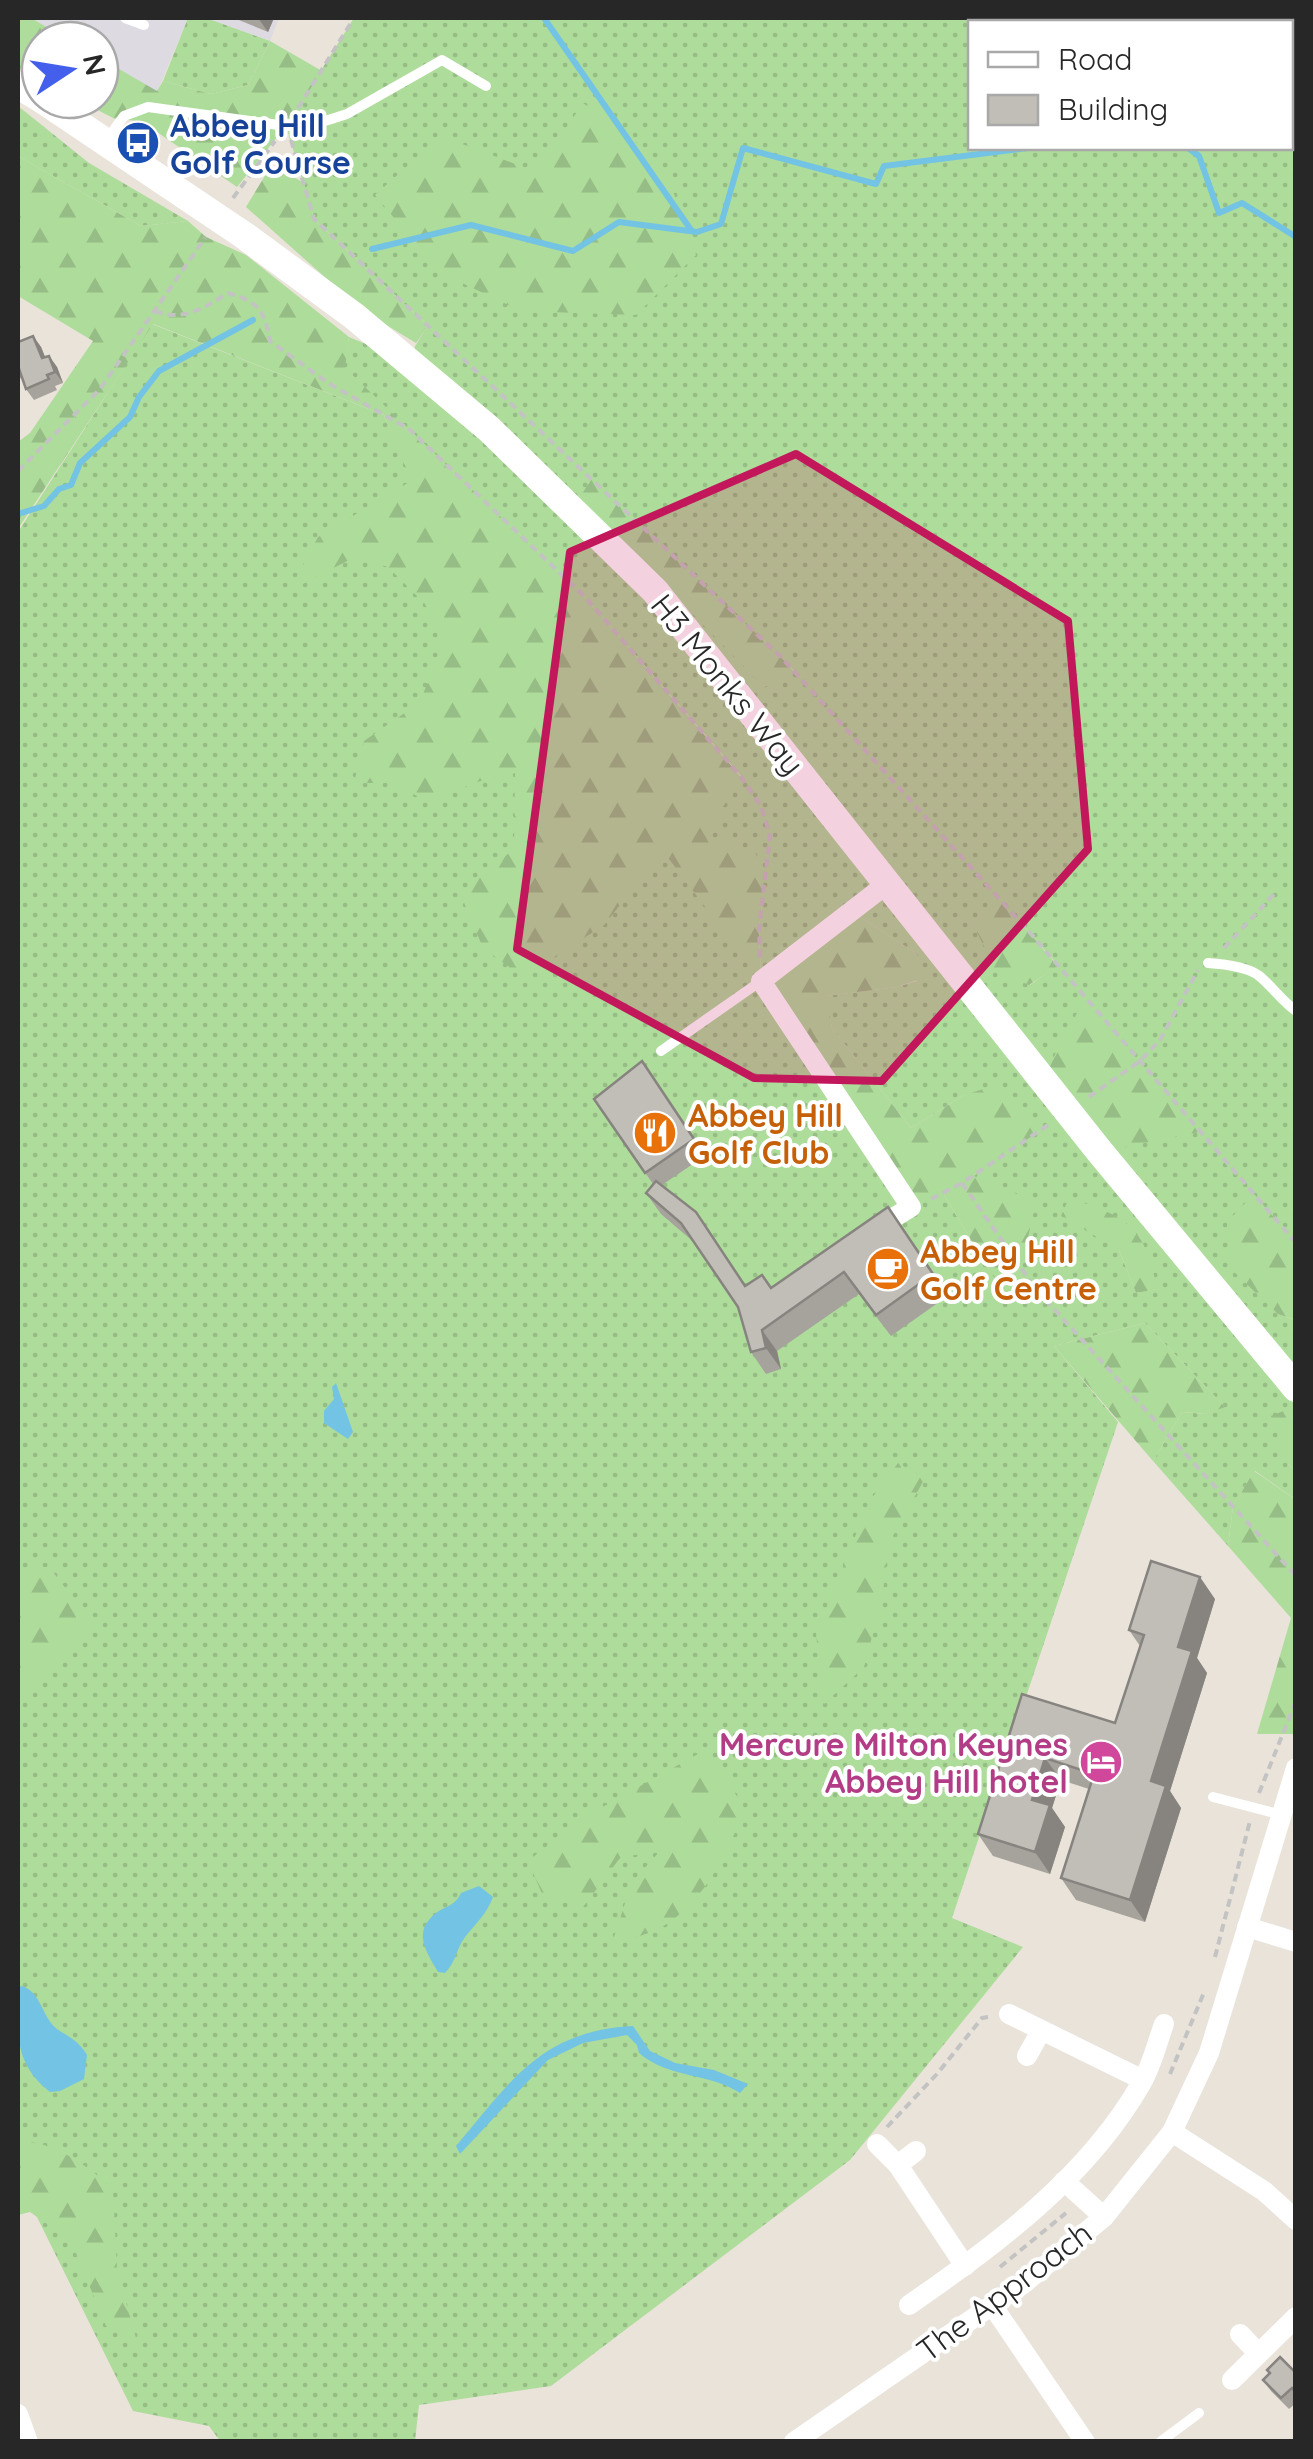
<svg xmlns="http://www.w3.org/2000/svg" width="1313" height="2459" viewBox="0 0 1313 2459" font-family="Quicksand,sans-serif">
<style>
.industrial{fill:#dddae2}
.grass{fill:url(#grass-dots);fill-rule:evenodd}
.forest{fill:url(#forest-firs)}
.water{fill:#73c3e4}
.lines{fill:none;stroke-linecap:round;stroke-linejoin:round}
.stream{stroke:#73c3e4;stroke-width:6}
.path{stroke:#c3c3c3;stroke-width:4;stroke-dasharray:8 5;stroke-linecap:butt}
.lane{stroke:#fff;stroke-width:10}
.street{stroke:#fff;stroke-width:20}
.secondary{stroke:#fff;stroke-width:28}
.wall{fill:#a6a39d}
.shaded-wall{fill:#878480}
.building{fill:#c1bdb7;stroke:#878480;stroke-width:2.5}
.marked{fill:#c2185b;fill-opacity:0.2;stroke:#c2185b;stroke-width:8;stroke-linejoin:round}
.labels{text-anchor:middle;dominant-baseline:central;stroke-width:8;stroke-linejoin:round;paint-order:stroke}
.transit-label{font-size:32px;font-weight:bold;fill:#164399;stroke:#fff;text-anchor:start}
.street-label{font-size:32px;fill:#272727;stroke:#fff}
.food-label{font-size:32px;font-weight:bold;fill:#c56008;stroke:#fff;text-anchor:start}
.hotel-label{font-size:32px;font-weight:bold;fill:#b23c85;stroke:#fff;text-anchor:end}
</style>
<defs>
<pattern id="grass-dots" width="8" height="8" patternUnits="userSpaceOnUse" patternTransform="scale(2.5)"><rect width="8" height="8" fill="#aedc9a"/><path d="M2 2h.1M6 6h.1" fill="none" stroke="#96bd85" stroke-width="1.8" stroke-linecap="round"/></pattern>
<pattern id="forest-firs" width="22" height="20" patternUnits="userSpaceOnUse" patternTransform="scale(2.5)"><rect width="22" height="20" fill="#aedc9a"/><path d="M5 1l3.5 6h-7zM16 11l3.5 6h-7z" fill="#96bd85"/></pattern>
</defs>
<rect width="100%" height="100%" fill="#e9e3da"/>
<g class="industrial">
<path d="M 31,18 L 188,18 L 157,92 L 100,58 L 100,40 L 69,40 Z"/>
<path d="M 206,18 L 279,18 L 270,41 Z"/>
</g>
<g class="grass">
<path d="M 188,18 L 206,18 L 270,41 L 248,85 L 211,94 L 163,81 Z"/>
<path d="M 354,18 L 1295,18 L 1295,1244 L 1278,1314 L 1295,1320 L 1295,1422 L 1286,1411 L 1288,1464 L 1295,1470 L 1295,1499 L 1255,1471 L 1233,1506 L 1228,1546 L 1153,1461 L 1182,1412 L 1206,1414 L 1224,1406 L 1145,1323 L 1054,1346 L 1118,1422 L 952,1918 L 1023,1947 L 850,2160 L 551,2386 L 419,2405 L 415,2441 L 220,2441 L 209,2426 L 133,2411 L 34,2211 L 18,2215 L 18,532 L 152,324 L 384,415 L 412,481 L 761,979 L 759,929 L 764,887 L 705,835 L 741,776 L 585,597 L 344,368 L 349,337 L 407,361 L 427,325 L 314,219 L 286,126 ZM 971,22 L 1290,22 L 1290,148 L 971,148 ZM 591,480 L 781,657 L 795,672 L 764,687 L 698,616 ZM 993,892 L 1058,965 L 1030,985 ZM 851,911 L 917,954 L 917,981 L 897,987 L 825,996 L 832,1028 L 911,1128 L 964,1095 L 1038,1132 L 973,1176 L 989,1270 L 944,1195 L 761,981 ZM 1119,1250 L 1156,1289 L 1136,1293 Z"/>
<path d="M 18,106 L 89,163 L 188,221 L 141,226 L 18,156 Z"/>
</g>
<g class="forest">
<path d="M 18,18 L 31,18 L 69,40 L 40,40 L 40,80 L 18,68 Z"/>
<path d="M 270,41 L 322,71 L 286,126 L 237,187 L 141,121 L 115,119 L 78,100 L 100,100 L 100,58 L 157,91 L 163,81 L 211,94 L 248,85 Z"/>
<path d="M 583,103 L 642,146 L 673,191 L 696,255 L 636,315 L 521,311 L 439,272 L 375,195 L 441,136 L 526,168 L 553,148 Z"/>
<path d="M 18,156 L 141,226 L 188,221 L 206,237 L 246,255 L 349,337 L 345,368 L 585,597 L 741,777 L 706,835 L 756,853 L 764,887 L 759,929 L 761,980 L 851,911 L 917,954 L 918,980 L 897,987 L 826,996 L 832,1028 L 911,1128 L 964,1095 L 993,1086 L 1023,1107 L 1038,1132 L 974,1176 L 1036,1202 L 1014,1299 L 989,1270 L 944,1195 L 911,1207 L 761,981 L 663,851 L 604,925 L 523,977 L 483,948 L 460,893 L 514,849 L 515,773 L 483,780 L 428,801 L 389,783 L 354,783 L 364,741 L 419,703 L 443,648 L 425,604 L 388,567 L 353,558 L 289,591 L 318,537 L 411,481 L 384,415 L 153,324 L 18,529 L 18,442 L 30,433 L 93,341 L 18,296 Z"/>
<path d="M 285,172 L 304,183 L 314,219 L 427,325 L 416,343 L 363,311 L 246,207 L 266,174 Z"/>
<path d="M 592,479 L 781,657 L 795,673 L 764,687 L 579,498 Z"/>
<path d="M 993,891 L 1058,966 L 1029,985 L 996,971 L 977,932 Z"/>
<path d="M 1086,998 L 1199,1132 L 1100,1152 L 1044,1082 L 1060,1042 Z"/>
<path d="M 1254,1194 L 1295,1243 L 1295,1320 L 1278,1314 L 1231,1269 L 1227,1222 Z"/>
<path d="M 1069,1198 C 1127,1217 1145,1225 1157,1289 L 1136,1293 L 1119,1250 L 1061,1216 Z"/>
<path d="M 1145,1323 L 1225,1407 L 1206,1414 L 1182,1412 L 1153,1461 L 1054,1346 Z"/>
<path d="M 1286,1410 L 1295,1422 L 1295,1470 L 1288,1464 L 1271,1416 Z"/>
<path d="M 898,1463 L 925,1478 L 889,1543 L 882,1599 L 864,1667 L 824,1704 L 816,1634 L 869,1502 Z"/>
<path d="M 1254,1471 L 1295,1499 L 1294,1734 L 1257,1734 L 1291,1618 L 1228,1546 L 1233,1506 Z"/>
<path d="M 49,1567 L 95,1626 L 18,1695 L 18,1569 Z"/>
<path d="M 707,1749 L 745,1809 C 726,1854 704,1905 658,1929 C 644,1936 627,1939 612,1943 L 632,1882 L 661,1850 L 620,1858 L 583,1907 L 543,1896 L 528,1861 L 581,1819 Z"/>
<path d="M 18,2139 C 57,2145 84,2162 113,2189 L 117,2270 L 136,2338 L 106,2326 L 71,2241 L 23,2207 L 18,2208 Z"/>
</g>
<g class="water">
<path d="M 336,1383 L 353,1432 L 348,1439 L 324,1423 L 324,1411 L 334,1399 L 332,1387 Z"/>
<path d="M 479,1886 L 493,1897 C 487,1914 475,1924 465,1937 C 456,1949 456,1962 445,1973 L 438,1972 C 426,1951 412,1932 436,1913 C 446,1906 456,1905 461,1893 Z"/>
<path d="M 22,1986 C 42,1993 41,2016 57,2029 C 70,2038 78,2040 87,2055 L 84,2079 L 60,2091 L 50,2092 C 13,2063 17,2030 18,1987 Z"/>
<path d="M 633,2026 L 650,2051 L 675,2063 L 714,2070 L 748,2084 L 740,2093 C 708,2072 669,2079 639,2053 L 637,2045 L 627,2035 L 583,2043 L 548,2060 L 460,2154 L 456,2146 C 511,2081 541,2031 633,2026 Z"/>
</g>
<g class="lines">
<g class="stream">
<path d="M 544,18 L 691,230"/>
<path d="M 1188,148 L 1199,156 L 1219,213 L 1242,203 L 1296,237"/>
<path d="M 372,249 L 471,225 L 573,251 L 619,222 L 697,232 L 721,224 L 743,148 L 876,184 L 884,166 L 1028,148"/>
<path d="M 18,514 L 44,506 L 59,489 L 71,485 L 80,463 L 130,417 L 139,397 L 159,371 L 253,320"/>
</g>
<g class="path">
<path d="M 298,108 L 354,18"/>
<path d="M 291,140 L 314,219 L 781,657 L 1032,935 L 1296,1243"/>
<path d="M 233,198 L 275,141"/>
<path d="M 155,311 C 183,322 204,308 228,293 C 259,302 264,310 270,341 L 328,383 L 409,429 L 585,597 L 741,777 L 761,806 L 770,835 L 759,929 L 760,957"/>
<path d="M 18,471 L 100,389 L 205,238"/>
<path d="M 1224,948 L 1275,893"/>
<path d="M 1089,1097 L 1140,1061 L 1160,1040 L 1198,970"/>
<path d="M 1048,1125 L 962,1183 L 1035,1288 L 1296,1576"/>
<path d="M 931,1199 L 962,1183"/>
<path d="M 1259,1793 L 1296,1701"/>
<path d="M 1215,1957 L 1250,1821"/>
<path d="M 1170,2074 L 1205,1990"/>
<path d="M 887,2127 L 937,2074 L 982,2018 L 988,2017"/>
<path d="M 1000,2267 L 1066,2213"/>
</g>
<g class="lane">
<path d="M 125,18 L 144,25"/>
<path d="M 108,138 L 124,116 L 148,107 L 286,126 L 322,122 L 347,114 L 442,60 L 486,86"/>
<path d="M 1208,963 C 1223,964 1245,966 1258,975 C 1271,985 1282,1001 1296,1011"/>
<path d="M 661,1051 L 761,981"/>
<path d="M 1213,1797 L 1282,1815"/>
<path d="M 1160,2442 L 1199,2413"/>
</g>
<g class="street">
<path d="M 872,1231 L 911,1207 L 761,981 L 888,883"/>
<path d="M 1247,1927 L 1296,1942"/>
<path d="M 1009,2014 L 1143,2080"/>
<path d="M 1027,2056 L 1041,2031"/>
<path d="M 1172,2132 L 1264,2191 L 1296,2220"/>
<path d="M 877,2144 L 898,2165 L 965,2266"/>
<path d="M 898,2165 L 916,2151"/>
<path d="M 1064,2181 L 1104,2217"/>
<path d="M 909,2305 C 996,2245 1089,2176 1142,2082 C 1152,2065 1157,2043 1164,2024"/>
<path d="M 992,2305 L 1085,2442"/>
<path d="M 1240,2334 L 1258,2353"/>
<path d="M 1232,2380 L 1296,2317"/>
<path d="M 18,2414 L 28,2442"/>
<path d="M 794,2442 L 1023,2284 L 1104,2217 L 1172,2132 L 1209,2053 L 1296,1768"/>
</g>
<g class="secondary">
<path d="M 18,85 L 40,98"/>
<path d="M 43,100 L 245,236 L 354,316 L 489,429 L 655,591 L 1100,1152 L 1296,1388"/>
</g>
</g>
<g class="wall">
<path d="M 234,18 L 274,18 L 268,32 Z"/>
<path d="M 33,336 L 41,347 L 45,357 L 49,356 L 57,367 L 63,383 L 55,386 L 57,390 L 34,400 L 26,389 L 22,378 L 18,379 L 18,342 Z"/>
<path d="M 642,1061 L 706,1155 L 662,1185 L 746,1285 L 771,1288 L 888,1207 L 949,1295 L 891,1336 L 859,1294 L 777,1351 L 781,1369 L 766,1374 L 751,1352 L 738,1307 L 695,1243 L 661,1214 L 646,1193 L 653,1184 L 594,1099 Z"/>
<path d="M 1215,1599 L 1197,1658 L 1207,1673 L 1170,1791 L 1181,1808 L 1145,1922 L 1076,1900 L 1061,1878 L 1089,1789 L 1061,1780 L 1052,1808 L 1065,1827 L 1050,1874 L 993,1856 L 978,1834 L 1022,1694 L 1115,1723 L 1140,1646 L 1129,1630 Z"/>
<path d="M 1296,2373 L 1296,2403 L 1289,2409 L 1271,2391 L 1263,2380 Z"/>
</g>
<g class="shaded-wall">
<path d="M 258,18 L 274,18 L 268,32 Z"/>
<path d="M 33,336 L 41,347 L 50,369 L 42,358 Z"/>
<path d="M 49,356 L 57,367 L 63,383 L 55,372 Z"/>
<path d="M 762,1330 L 777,1351 L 781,1369 L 766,1348 Z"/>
<path d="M 1200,1577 L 1215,1599 L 1197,1658 L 1207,1673 L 1170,1791 L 1181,1808 L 1145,1922 L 1130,1900 L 1151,1781 L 1178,1647 Z"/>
<path d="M 1045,1758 L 1061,1780 L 1052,1808 L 1065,1827 L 1050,1874 L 1035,1852 L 1032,1800 Z"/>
</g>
<g class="building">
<path d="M 33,336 L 42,358 L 49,356 L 55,372 L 47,375 L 49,379 L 26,389 L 18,366 L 18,342 Z"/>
<path d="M 642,1061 L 694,1139 L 645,1173 L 594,1099 Z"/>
<path d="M 656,1181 L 696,1212 L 745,1286 L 762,1275 L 771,1288 L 888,1207 L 933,1274 L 876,1315 L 844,1272 L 762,1330 L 766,1348 L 751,1352 L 738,1307 L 681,1223 L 646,1193 Z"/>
<path d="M 1151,1561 L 1200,1577 L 1178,1647 L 1192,1651 L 1151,1781 L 1166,1786 L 1130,1900 L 1061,1878 L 1094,1774 L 1045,1758 L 1032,1800 L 1050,1805 L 1035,1852 L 978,1834 L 1022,1694 L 1115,1723 L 1144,1635 L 1129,1630 Z"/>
<path d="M 1280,2357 L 1296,2373 L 1296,2392 L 1292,2388 L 1281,2398 L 1263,2380 L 1270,2373 L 1267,2370 Z"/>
</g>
<path class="marked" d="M 796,454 L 1068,621 L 1088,849 L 882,1081 L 754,1078 L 517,949 L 570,552 Z"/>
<defs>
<g id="bus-disc" transform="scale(2.25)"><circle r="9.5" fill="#1a4fb4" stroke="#fff"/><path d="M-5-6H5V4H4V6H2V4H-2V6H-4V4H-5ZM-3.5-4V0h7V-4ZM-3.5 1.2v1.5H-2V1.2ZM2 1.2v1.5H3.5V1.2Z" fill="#fff"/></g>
<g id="restaurant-disc" transform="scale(2.25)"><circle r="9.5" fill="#e8710a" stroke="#fff"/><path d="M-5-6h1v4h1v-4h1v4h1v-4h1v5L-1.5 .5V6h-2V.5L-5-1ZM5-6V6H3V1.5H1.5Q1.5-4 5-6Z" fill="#fff"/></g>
<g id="cafe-disc" transform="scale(2.25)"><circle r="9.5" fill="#e8710a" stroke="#fff"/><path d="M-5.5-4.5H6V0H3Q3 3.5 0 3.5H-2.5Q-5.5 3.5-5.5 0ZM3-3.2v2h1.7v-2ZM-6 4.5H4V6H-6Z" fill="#fff"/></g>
<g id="hotel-disc" transform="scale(2.25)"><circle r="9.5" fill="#d1479c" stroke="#fff"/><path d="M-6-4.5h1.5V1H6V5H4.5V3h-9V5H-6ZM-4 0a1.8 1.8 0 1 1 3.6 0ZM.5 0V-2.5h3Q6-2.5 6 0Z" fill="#fff"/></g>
</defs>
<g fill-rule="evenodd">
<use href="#bus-disc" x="138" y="143"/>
<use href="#restaurant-disc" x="655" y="1133"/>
<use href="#cafe-disc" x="888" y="1269"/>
<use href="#hotel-disc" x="1101" y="1762"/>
</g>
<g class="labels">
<g class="transit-label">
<text x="170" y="125">Abbey Hill<tspan x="170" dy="37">Golf Course</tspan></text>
</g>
<g class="street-label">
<text transform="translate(728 684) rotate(51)">H3 Monks Way</text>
<text transform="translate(1004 2291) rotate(-37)">The Approach</text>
</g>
<g class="food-label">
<text x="688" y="1115">Abbey Hill<tspan x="688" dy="37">Golf Club</tspan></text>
<text x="920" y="1251">Abbey Hill<tspan x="920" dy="37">Golf Centre</tspan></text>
</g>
<g class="hotel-label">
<text x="1068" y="1744">Mercure Milton Keynes<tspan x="1068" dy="37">Abbey Hill hotel</tspan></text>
</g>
</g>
<rect width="1313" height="2459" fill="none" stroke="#272727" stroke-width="40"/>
<rect x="968" y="20" width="325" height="130" fill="#ffffff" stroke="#a9a9a9" stroke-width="2.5"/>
<rect x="988" y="52" width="50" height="15" fill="#ffffff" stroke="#a9a9a9" stroke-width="2.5"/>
<text x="1058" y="70" font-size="30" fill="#272727">Road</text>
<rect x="988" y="95" width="50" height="30" fill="#c1bdb7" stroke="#a9a9a9" stroke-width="2.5"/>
<text x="1058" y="120" font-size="30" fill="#272727">Building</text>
<g transform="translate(70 70) rotate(78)"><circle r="48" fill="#ffffff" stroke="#a9a9a9" stroke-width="2.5"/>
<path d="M0-8L18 38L0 25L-18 38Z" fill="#445feb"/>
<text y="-15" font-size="28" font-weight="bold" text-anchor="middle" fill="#272727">N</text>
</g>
</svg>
